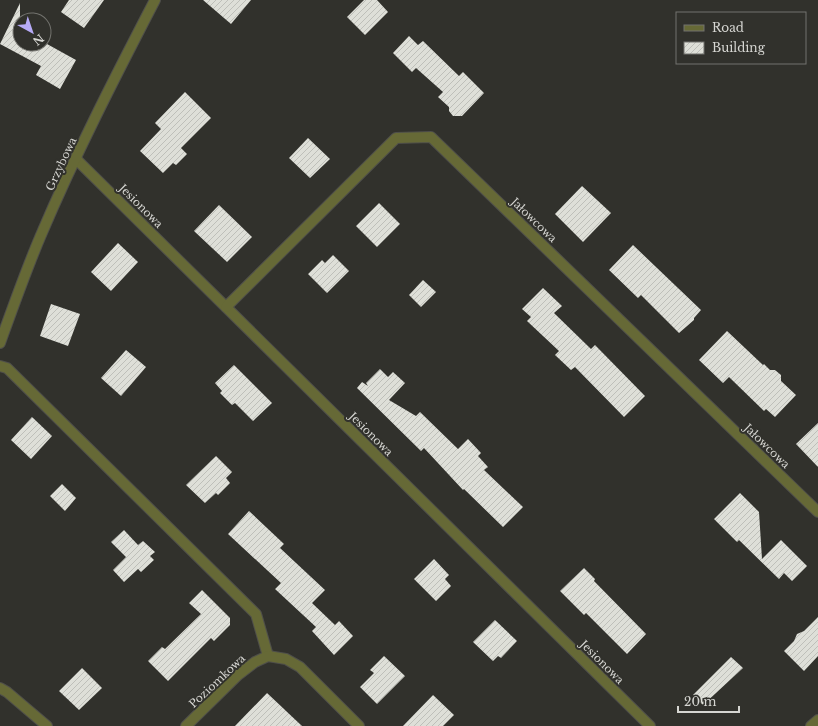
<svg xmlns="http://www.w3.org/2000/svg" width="818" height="726" viewBox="0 0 818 726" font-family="'Libre Baskerville',serif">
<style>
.building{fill:url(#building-hatch)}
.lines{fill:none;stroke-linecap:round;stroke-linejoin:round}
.minor-casing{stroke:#4f4f4a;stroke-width:12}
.minor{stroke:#666936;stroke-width:10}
.labels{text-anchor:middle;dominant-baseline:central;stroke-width:4;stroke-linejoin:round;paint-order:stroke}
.street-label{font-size:11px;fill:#d6d6d2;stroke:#31312c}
</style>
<defs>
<pattern id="building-hatch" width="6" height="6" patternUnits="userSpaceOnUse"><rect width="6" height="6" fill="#dedfd8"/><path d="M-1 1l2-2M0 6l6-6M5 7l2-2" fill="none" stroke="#bebfb9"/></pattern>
</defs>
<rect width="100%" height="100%" fill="#31312c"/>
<g class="building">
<path d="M 69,0 L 104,0 L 84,28 L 61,12 Z"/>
<path d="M 203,0 L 251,0 L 231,24 Z"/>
<path d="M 364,0 L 377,0 L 388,12 L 365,35 L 347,17 Z"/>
<path d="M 20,3 L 20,44 L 47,44 L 76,60 L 60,89 L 36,75 L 41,66 L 0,44 Z"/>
<path d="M 409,36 L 418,45 L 423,41 L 459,76 L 463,72 L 484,93 L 462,116 L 453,116 L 449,111 L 449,107 L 438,97 L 443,92 L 416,68 L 412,72 L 393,53 Z"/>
<path d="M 185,92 L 211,118 L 181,148 L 187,154 L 176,165 L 173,163 L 163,173 L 140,151 L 161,129 L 155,123 Z"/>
<path d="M 308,138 L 330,159 L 310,178 L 289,158 Z"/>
<path d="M 582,186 L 611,213 L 583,242 L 555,214 Z"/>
<path d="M 379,203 L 400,224 L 377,247 L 356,226 Z"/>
<path d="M 219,205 L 252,237 L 227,262 L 194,231 Z"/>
<path d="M 118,243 L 138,262 L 111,291 L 91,272 Z"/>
<path d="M 633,245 L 701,310 L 694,318 L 694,320 L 679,333 L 641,295 L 638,298 L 609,270 Z"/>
<path d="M 333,255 L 349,271 L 327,293 L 308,274 L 322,260 L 325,263 Z"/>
<path d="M 423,280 L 436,292 L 421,307 L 409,295 Z"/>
<path d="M 543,288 L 562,306 L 554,313 L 591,349 L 595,345 L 645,396 L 624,417 L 575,367 L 571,370 L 555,355 L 559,351 L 527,321 L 531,317 L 522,309 Z"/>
<path d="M 51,304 L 80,314 L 68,346 L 40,336 Z"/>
<path d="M 727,331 L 763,365 L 764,364 L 770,370 L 775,370 L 781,375 L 781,381 L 796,395 L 775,417 L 766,409 L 764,411 L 729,377 L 723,383 L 699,360 Z"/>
<path d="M 126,350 L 146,367 L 121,396 L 101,378 Z"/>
<path d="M 234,365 L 272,403 L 253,421 L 235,403 L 232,405 L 220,393 L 222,391 L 215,383 Z"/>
<path d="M 380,369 L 388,377 L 393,372 L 405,383 L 389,400 L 416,416 L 420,412 L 458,449 L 468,439 L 481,453 L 478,456 L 488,467 L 484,470 L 523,507 L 503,527 L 464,489 L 463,490 L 424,448 L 421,451 L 357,388 L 362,382 L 368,386 L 366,383 Z"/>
<path d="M 32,417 L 52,436 L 31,459 L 11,440 Z"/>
<path d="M 818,423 L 818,467 L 796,444 Z"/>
<path d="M 216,456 L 232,472 L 226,478 L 230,483 L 218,495 L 216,493 L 205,503 L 186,485 Z"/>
<path d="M 62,484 L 76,498 L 65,511 L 50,496 Z"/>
<path d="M 740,493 L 759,512 L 762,559 L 781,540 L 807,566 L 792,581 L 784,573 L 779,579 L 739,540 L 737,542 L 714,519 Z"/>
<path d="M 249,511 L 284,544 L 280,548 L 325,590 L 312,603 L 335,625 L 339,621 L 353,636 L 334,655 L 312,631 L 316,627 L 275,589 L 281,583 L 228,534 Z"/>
<path d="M 124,530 L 138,545 L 143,541 L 155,552 L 150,556 L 154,560 L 141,572 L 138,569 L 124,582 L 113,570 L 126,557 L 111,542 Z"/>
<path d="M 434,559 L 449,575 L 445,579 L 451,586 L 436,601 L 414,579 Z"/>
<path d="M 584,568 L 595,579 L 594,581 L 646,634 L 627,654 L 586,613 L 584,615 L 560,591 Z"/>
<path d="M 202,590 L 230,618 L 230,625 L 214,641 L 211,638 L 168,681 L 148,661 L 162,647 L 165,649 L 201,614 L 189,603 Z"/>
<path d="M 818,617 L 818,656 L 804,671 L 784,651 L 794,641 L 797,634 L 804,631 Z"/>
<path d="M 495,620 L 517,641 L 501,658 L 498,656 L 493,661 L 473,642 Z"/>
<path d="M 384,656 L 405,676 L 377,704 L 360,687 L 374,673 L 370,670 Z"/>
<path d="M 731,657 L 743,668 L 703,705 L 693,695 Z"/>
<path d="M 82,668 L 102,688 L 79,710 L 59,691 Z"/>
<path d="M 267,693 L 302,726 L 235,726 Z"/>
<path d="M 433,695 L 454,715 L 443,726 L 403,726 Z"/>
</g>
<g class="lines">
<g class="minor-casing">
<g id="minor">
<path d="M 76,159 L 650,726"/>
<path d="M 226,307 L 396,138 L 431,137 L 818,512"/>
<path d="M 0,343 C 13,307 26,270 41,235 C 75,155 115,77 155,0"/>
<path d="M 0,366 L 7,368 L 256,614 L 268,656"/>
<path d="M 0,688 L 7,692 L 47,726"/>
<path d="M 186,726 L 238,675 L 255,662 L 268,656 L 286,659 L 300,667 L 359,726"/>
<path d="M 811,726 L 818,720"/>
</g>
</g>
<use href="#minor" class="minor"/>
</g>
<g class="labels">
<g class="street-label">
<text transform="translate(61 164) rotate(-65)">Grzybowa</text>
<text transform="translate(141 206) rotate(45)">Jesionowa</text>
<text transform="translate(534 220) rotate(44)">Jałowcowa</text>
<text transform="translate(371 434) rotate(45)">Jesionowa</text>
<text transform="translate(767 446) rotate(44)">Jałowcowa</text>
<text transform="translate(602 662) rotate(45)">Jesionowa</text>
<text transform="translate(217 681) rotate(-43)">Poziomkowa</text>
</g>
</g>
<rect x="676" y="12" width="130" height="52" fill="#31312c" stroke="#73736e"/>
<rect x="684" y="25" width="20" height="6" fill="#666936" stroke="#73736e"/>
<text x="712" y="32" font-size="12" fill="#d6d6d2">Road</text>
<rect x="684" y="42" width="20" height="12" fill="url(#building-hatch)" stroke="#73736e"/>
<text x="712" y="52" font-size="12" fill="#d6d6d2">Building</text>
<g transform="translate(32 32) rotate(140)"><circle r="19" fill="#31312c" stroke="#73736e"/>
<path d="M0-3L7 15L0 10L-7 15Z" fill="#b7abf7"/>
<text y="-6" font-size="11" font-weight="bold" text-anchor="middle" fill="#d6d6d2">N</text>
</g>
<path d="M678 706v6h61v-6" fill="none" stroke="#d6d6d2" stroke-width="2"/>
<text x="684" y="706" font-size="12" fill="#d6d6d2" stroke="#31312c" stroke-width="3" paint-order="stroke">20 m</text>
</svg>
